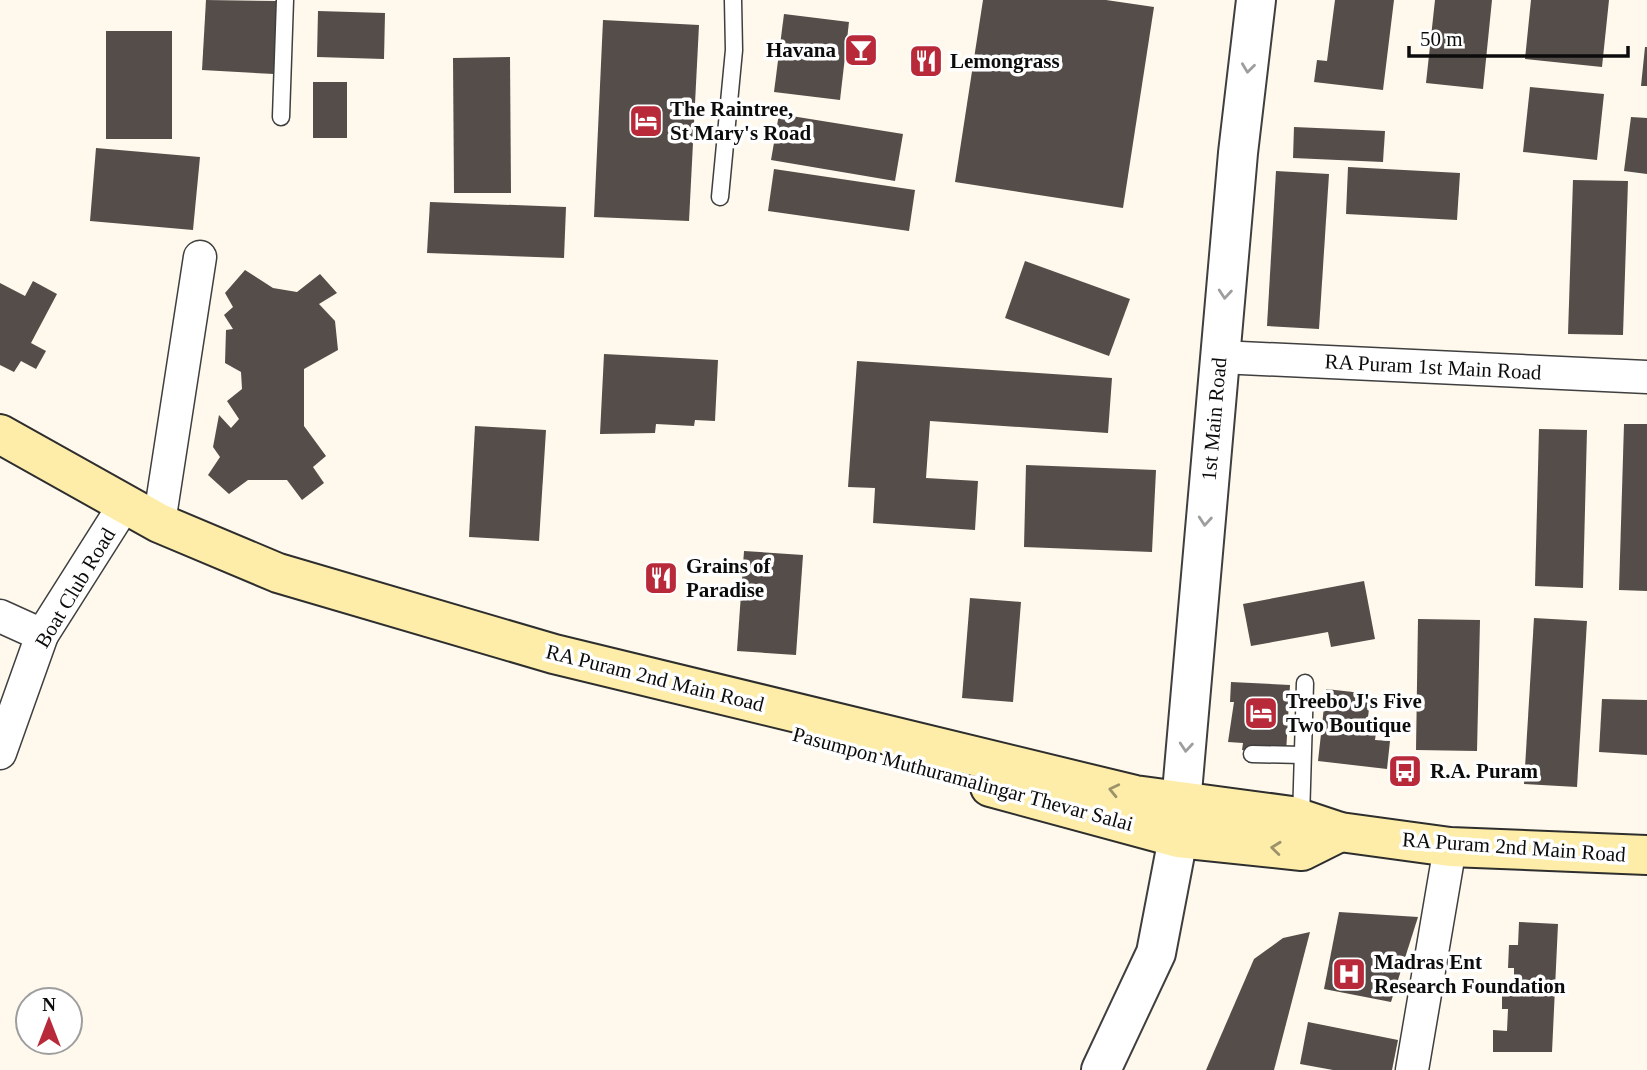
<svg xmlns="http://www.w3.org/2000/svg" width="1647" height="1070" viewBox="0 0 1647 1070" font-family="'Times New Roman',serif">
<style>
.building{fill:#544d49}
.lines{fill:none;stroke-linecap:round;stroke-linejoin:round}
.service-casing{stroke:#3f3f3f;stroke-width:19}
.minor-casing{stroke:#3f3f3f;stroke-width:35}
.tertiary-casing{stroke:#3f3f3f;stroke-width:42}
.secondary-casing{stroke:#2e2e2e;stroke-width:42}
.service{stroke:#fff;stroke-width:16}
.minor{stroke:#fff;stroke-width:32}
.tertiary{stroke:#fff;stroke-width:38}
.secondary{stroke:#fdeda9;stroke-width:38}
.oneway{stroke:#9e9e9e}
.oneway2{stroke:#9d936a}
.labels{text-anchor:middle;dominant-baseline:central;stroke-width:7;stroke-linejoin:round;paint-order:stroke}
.poi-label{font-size:21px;font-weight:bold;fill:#0c0c0c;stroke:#fff;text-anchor:start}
.street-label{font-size:21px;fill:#0c0c0c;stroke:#fff}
</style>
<rect width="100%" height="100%" fill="#fef9ec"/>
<g class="building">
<path d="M 206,0 L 277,1 L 274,74 L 202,70 Z"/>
<path d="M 983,0 L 1106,0 L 1154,7 L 1123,208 L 955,182 Z"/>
<path d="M 1335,0 L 1394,0 L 1383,90 L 1314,82 L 1317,60 L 1327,61 Z"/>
<path d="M 1435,0 L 1492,0 L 1483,89 L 1426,83 Z"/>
<path d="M 1531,0 L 1609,0 L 1602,67 L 1525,59 Z"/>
<path d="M 318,11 L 385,13 L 384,59 L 317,57 Z"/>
<path d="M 784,14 L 849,22 L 840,100 L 774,92 Z"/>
<path d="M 603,20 L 699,25 L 689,221 L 594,217 Z"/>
<rect x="106" y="31" width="66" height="108"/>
<path d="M 1645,47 L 1647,47 L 1647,86 L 1641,86 Z"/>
<path d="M 510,57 L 511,193 L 454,193 L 453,58 Z"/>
<rect x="313" y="82" width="34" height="56"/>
<path d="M 1530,87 L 1604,94 L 1597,160 L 1523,152 Z"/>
<path d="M 779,114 L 903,134 L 895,181 L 771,160 Z"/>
<path d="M 1631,117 L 1647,118 L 1647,174 L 1624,171 Z"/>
<path d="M 1294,127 L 1385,131 L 1383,162 L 1293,158 Z"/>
<path d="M 96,148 L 200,157 L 193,230 L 90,221 Z"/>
<path d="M 1348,167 L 1460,173 L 1457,220 L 1346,214 Z"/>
<path d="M 774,169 L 915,190 L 909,231 L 768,211 Z"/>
<path d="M 1276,171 L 1329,174 L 1319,329 L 1267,326 Z"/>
<path d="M 1573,180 L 1628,181 L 1623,335 L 1568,334 Z"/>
<path d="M 430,202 L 566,207 L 564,258 L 427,253 Z"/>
<path d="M 1025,261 L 1130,299 L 1109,356 L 1005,318 Z"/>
<path d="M 245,270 L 273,288 L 297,292 L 320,274 L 337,293 L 319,304 L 335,321 L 338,350 L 304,369 L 304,426 L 326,456 L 313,467 L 324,483 L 302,500 L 287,480 L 248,480 L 229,494 L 208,475 L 220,457 L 213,447 L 219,415 L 231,428 L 239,419 L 227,401 L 242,389 L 241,372 L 225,363 L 226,330 L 233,329 L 224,315 L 233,307 L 225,293 Z"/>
<path d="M 33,281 L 57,294 L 31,343 L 46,351 L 36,369 L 21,361 L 14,372 L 0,365 L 0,283 L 25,296 Z"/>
<path d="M 604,354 L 718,360 L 715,421 L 695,420 L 694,426 L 656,424 L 655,433 L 600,434 Z"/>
<path d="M 857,361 L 1112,378 L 1108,433 L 930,421 L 926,478 L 978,481 L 975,530 L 873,523 L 875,488 L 848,487 Z"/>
<path d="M 1624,424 L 1647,424 L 1647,591 L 1619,590 Z"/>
<path d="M 475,426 L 546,430 L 539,541 L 469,537 Z"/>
<path d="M 1539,429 L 1587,430 L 1583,588 L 1535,586 Z"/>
<path d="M 1026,465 L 1156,470 L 1152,552 L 1024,547 Z"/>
<path d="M 744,551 L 803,555 L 796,655 L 737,651 Z"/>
<path d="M 1364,581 L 1375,639 L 1331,647 L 1328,632 L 1251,646 L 1243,604 Z"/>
<path d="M 970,598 L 1021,602 L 1013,702 L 962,698 Z"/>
<path d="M 1534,618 L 1587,621 L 1577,787 L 1524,784 Z"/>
<path d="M 1418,619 L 1480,620 L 1477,751 L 1416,750 Z"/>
<path d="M 1231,682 L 1290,685 L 1286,753 L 1242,750 L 1243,743 L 1228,742 L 1234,702 L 1230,702 Z"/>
<path d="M 1326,689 L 1371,694 L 1368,717 L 1378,718 L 1375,740 L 1390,741 L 1387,769 L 1318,761 Z"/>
<path d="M 1602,699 L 1647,700 L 1647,755 L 1599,752 Z"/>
<path d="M 1339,912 L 1418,917 L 1391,1002 L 1324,989 Z"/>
<path d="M 1519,922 L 1558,924 L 1552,1052 L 1493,1052 L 1493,1030 L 1507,1031 L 1508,1009 L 1502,1009 L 1502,990 L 1514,991 L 1514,968 L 1508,968 L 1509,945 L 1518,945 Z"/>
<path d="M 1310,932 L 1274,1070 L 1206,1070 L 1254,959 L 1283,938 Z"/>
<path d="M 1308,1022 L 1398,1040 L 1392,1070 L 1333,1070 L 1300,1064 Z"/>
</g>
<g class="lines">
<g class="service-casing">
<g id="service">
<path d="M 281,117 L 285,0"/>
<path d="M 720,197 L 734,50 L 733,0"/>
<path d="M 1252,754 L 1302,755"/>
<path d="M 1301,819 L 1305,683"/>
</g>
</g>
<g class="minor-casing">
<g id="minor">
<path d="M 1220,357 L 1647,377"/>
<path d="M 159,523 L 200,257"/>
<path d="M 0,616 L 42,635"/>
<path d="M 0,753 L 42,635 L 125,504"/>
<path d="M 1412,1070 L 1450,847"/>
</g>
</g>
<g class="tertiary-casing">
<path id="tertiary" d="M 1101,1070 L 1156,953 L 1178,838 L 1238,153 L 1256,0"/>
</g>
<g class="secondary-casing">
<g id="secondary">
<path d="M 0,434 L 159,523 L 278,573 L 554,654 L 1135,795 L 1292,816 L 1340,832 L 1450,847 L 1647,855"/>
<path d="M 990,787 L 1178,838 L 1302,851 L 1340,832"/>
</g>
</g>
<use href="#service" class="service"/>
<use href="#minor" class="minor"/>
<use href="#tertiary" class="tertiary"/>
<use href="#secondary" class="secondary"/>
</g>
<defs><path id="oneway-chevron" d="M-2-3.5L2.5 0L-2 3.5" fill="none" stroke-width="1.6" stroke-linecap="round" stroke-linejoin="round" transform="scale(1.75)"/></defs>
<g class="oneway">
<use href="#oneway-chevron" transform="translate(1248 68) rotate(97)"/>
<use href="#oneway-chevron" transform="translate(1225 294) rotate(95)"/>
<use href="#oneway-chevron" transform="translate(1205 521) rotate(95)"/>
<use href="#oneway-chevron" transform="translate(1186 747) rotate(95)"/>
</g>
<g class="oneway2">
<use href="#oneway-chevron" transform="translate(1114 790) rotate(-167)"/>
<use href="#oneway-chevron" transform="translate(1276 848) rotate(-174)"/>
</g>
<defs>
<g id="bar-square" transform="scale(1.75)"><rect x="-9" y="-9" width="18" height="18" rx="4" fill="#b8293a" stroke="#fff"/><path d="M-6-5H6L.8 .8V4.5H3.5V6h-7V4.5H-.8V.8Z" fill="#fff"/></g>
<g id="restaurant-square" transform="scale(1.75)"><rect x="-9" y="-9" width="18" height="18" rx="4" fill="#b8293a" stroke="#fff"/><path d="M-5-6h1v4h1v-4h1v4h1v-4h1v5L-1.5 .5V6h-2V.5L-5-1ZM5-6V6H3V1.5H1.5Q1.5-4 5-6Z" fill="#fff"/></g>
<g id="hotel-square" transform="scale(1.75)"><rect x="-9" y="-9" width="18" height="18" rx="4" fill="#b8293a" stroke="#fff"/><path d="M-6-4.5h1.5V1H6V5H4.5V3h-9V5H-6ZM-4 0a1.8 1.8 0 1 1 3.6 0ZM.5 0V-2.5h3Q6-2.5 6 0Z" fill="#fff"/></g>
<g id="bus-square" transform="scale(1.75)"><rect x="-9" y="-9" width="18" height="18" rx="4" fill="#b8293a" stroke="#fff"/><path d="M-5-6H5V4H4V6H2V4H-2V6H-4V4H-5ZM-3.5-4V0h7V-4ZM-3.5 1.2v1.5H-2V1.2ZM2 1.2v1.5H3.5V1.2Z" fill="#fff"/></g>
<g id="hospital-square" transform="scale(1.75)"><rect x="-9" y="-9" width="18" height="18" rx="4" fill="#b8293a" stroke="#fff"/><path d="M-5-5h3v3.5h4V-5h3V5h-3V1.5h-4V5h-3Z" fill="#fff"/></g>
</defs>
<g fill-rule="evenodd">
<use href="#bar-square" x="861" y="50"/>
<use href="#restaurant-square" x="926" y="61"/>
<use href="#hotel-square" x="646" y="121"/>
<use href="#restaurant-square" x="661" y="578"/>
<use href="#hotel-square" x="1261" y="713"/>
<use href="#bus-square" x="1405" y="771"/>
<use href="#hospital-square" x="1349" y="974"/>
</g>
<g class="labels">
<g class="poi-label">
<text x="836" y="50" text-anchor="end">Havana</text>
<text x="950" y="61">Lemongrass</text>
<text x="670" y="109">The Raintree,<tspan x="670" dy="24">St Mary's Road</tspan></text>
<text x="686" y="566">Grains of<tspan x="686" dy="24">Paradise</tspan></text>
<text x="1286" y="701">Treebo J's Five<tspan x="1286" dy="24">Two Boutique</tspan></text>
<text x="1430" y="771">R.A. Puram</text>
<text x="1374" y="962">Madras Ent<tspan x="1374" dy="24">Research Foundation</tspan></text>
</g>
<g class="street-label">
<text transform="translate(1433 367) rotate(3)">RA Puram 1st Main Road</text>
<text transform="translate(1214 419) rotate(-85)">1st Main Road</text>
<text transform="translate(75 588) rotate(-59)">Boat Club Road</text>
<text transform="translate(655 678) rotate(14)">RA Puram 2nd Main Road</text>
<text transform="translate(963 779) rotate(15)">Pasumpon Muthuramalingar Thevar Salai</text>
<text transform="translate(1514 847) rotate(4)">RA Puram 2nd Main Road</text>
</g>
</g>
<g transform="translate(49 1021)"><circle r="33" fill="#ffffff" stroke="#9e9e9e" stroke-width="2"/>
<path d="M0-5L12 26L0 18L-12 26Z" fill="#b8293a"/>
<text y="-10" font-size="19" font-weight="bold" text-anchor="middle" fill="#0c0c0c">N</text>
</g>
<path d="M1409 46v10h219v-10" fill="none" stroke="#0c0c0c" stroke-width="3.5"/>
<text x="1420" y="46" font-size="21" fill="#0c0c0c" stroke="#ffffff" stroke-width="5" paint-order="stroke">50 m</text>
</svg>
